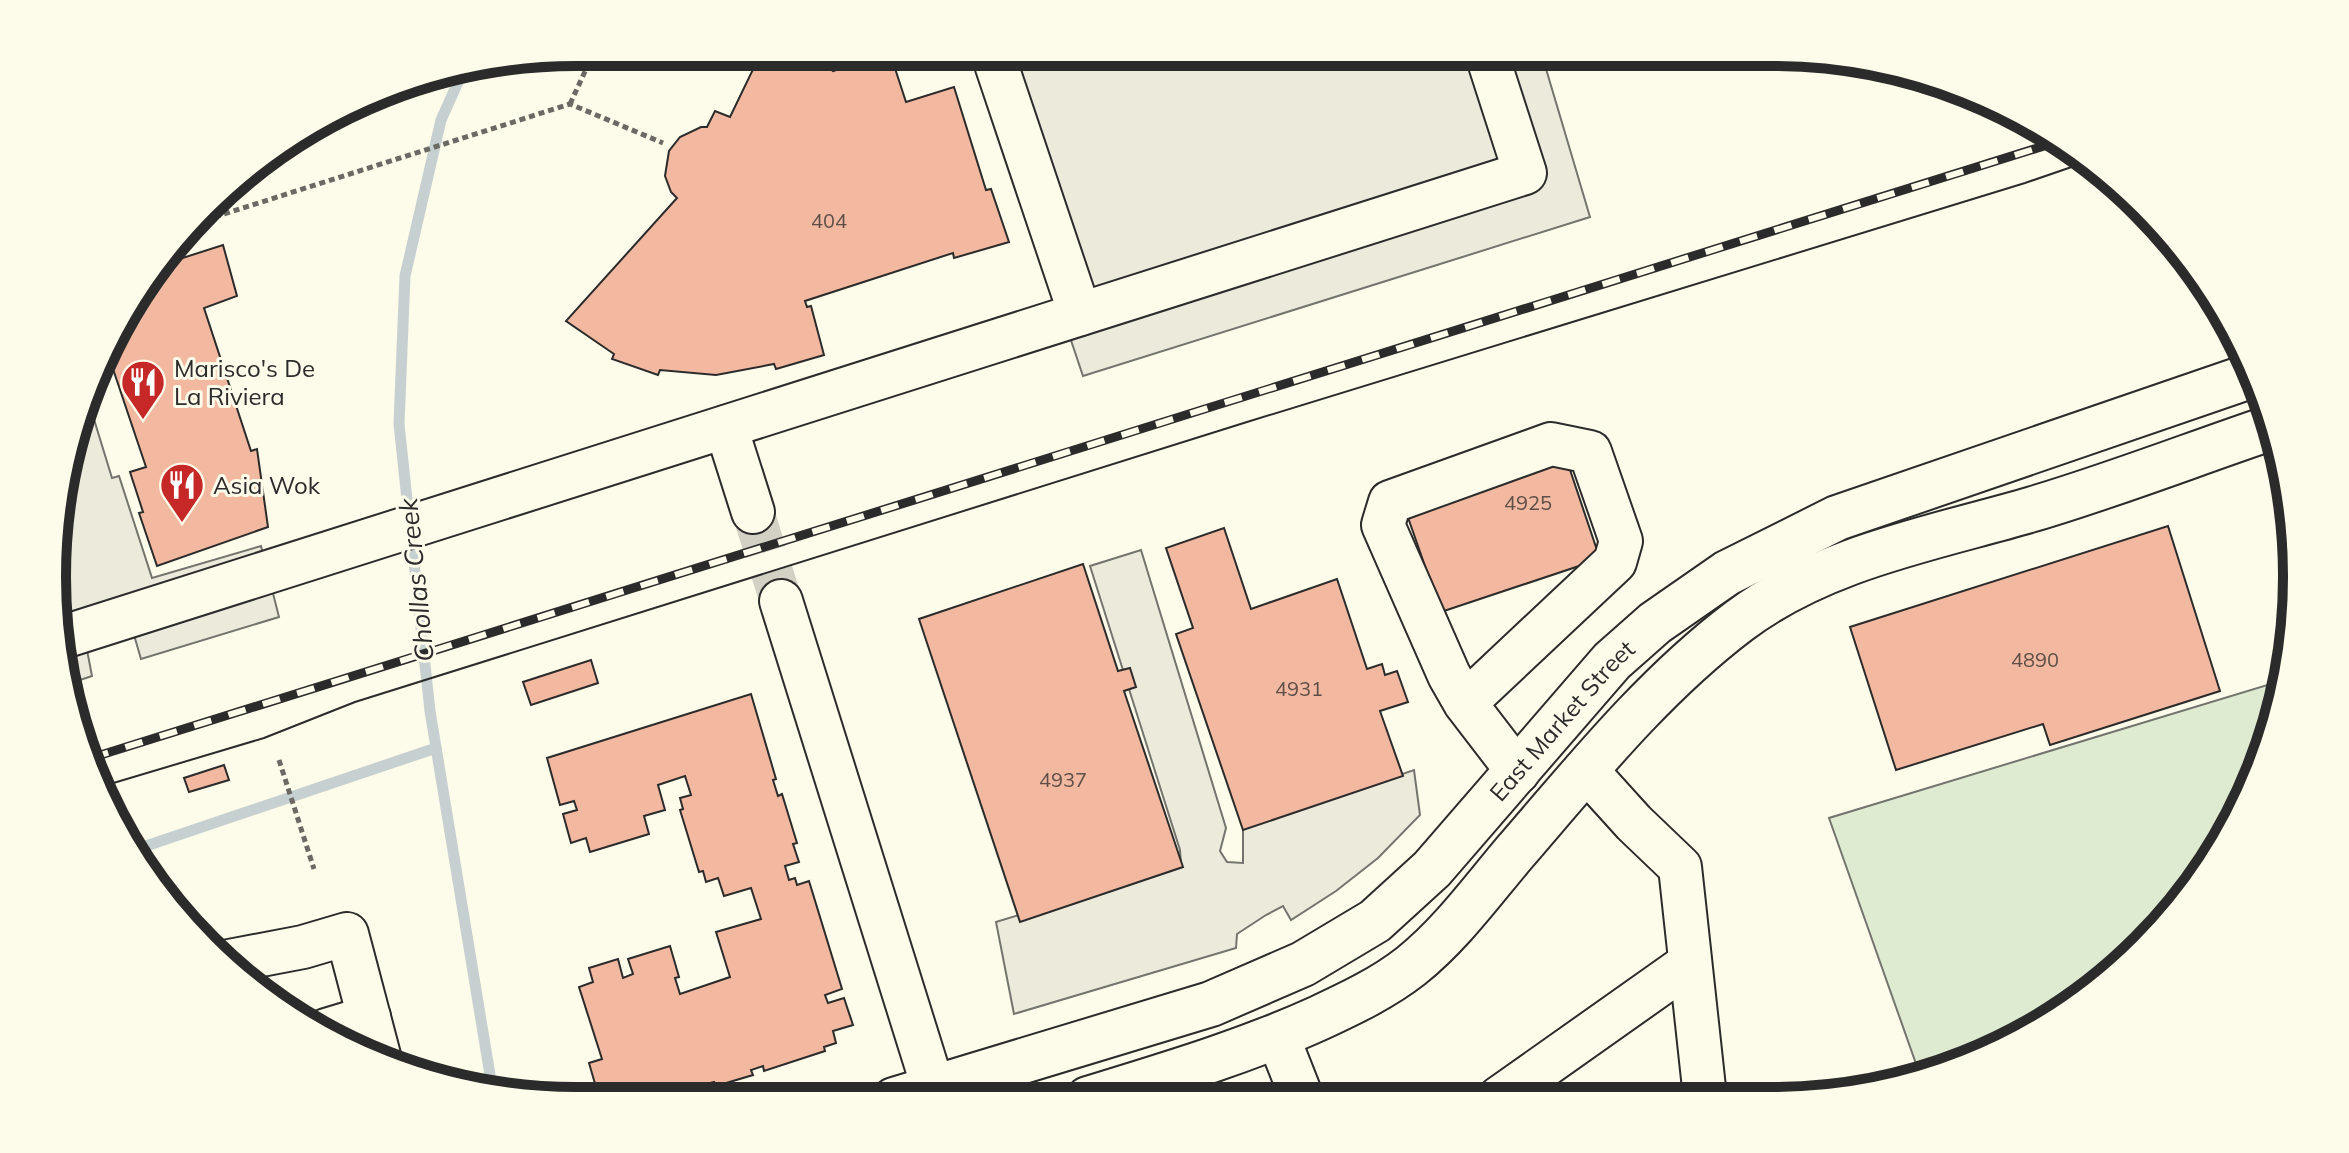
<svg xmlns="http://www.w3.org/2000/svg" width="2349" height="1153" viewBox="0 0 2349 1153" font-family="Mulish,sans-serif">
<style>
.green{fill:#deebd1;stroke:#74746e;stroke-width:2}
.parking{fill:#eceadb;stroke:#74746e;stroke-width:2}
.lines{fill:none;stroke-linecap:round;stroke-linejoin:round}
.stream{stroke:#c7d0d0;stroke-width:11}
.building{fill:#f2b8a0;stroke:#2b2b2b;stroke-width:2}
.minor-tunnel{stroke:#d3d1c4;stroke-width:42;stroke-dasharray:42 21;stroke-linecap:butt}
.minor-casing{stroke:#2b2b2b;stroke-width:46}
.major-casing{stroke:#2b2b2b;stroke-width:48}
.path{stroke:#6a6964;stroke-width:5;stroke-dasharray:6 4;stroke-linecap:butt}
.minor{stroke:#fdfbea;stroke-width:42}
.major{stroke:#fdfbea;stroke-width:44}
.tram{stroke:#2b2b2b;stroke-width:2}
.rail-casing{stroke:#2b2b2b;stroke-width:9}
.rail{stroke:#fdfbea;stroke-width:6;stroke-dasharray:18;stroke-linecap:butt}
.labels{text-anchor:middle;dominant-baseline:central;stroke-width:6;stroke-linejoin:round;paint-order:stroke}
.number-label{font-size:20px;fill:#5d4e48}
.poi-label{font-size:24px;fill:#2b2b2b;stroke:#fdfbea;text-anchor:start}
.street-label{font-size:24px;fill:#2b2b2b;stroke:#fdfbea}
.water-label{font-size:26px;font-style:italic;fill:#2b2b2b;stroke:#fdfbea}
.rim{fill:none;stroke:#2b2b2b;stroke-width:10}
</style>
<rect width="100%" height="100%" fill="#fdfbea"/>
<path class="green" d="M 2287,679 L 2257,778 L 2188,896 L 2092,992 L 1974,1061 L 1920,1075 L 1829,818 Z"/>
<g class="parking">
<path d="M 974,52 L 1541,52 L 1590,217 L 1083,376 Z"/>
<path d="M 89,403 L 112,478 L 119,476 L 152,578 L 261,546 L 279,617 L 141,659 L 134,635 L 87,650 L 92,676 L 68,684 L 56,645 L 62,474 Z"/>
<path d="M 1141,550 L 1226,828 L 1220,851 L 1227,862 L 1243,863 L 1243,828 L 1414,770 L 1420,815 L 1378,858 L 1336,891 L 1291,920 L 1283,906 L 1266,915 L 1237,934 L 1236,948 L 1014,1014 L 996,922 L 1181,865 L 1180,850 L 1090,566 Z"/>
</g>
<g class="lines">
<g class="stream">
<path d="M 409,518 L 399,424 L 405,276 L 441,120 L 463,71"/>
<path d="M 411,535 L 430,711 L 493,1093"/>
<path d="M 137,849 L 436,748"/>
</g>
</g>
<g class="building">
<path d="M 755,52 L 819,52 L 817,56 L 833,71 L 890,53 L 906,102 L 954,87 L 986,190 L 991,189 L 1009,242 L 954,258 L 953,253 L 805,301 L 807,307 L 811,306 L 824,355 L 776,369 L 774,364 L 716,375 L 660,370 L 658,375 L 612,359 L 614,354 L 566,321 L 677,198 L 671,192 L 665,176 L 669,151 L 680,137 L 701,127 L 707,127 L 715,111 L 730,117 L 760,55 Z"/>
<path d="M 223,245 L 237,296 L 204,308 L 251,451 L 257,449 L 268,527 L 157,566 L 139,513 L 143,512 L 130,472 L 146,467 L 113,369 L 108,367 L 107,370 L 103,366 L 123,314 L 167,263 Z"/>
<path d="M 1565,455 L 1600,559 L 1441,612 L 1404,506 Z"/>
<path d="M 2168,526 L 2220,691 L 2050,745 L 2043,724 L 1896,770 L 1850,627 Z"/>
<path d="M 1224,528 L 1251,609 L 1337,579 L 1367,669 L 1382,664 L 1385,675 L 1397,671 L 1408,702 L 1380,711 L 1403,776 L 1243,830 L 1176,634 L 1193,628 L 1166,548 Z"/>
<path d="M 1083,564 L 1118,671 L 1130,668 L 1136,687 L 1124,691 L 1183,867 L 1020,922 L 919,619 Z"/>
<path d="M 591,660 L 598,683 L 531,705 L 523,682 Z"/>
<path d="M 751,694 L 776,779 L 773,780 L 778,796 L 782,794 L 797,843 L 793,844 L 799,862 L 785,866 L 789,880 L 795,878 L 797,885 L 809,881 L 842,989 L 825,995 L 828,1003 L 844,998 L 853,1025 L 833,1031 L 836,1043 L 824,1047 L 825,1051 L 764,1071 L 763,1066 L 751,1070 L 753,1075 L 716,1086 L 714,1082 L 703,1085 L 704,1090 L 668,1101 L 600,1101 L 589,1063 L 602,1059 L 579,987 L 593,982 L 589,968 L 618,959 L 623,978 L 633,974 L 628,959 L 670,946 L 679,977 L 675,978 L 680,994 L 730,977 L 716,932 L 761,919 L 751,888 L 724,896 L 718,878 L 706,882 L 703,871 L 699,872 L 680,810 L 683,809 L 680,798 L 691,795 L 685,776 L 658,785 L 665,810 L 644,816 L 649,834 L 590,852 L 586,838 L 571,843 L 563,814 L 577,810 L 574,801 L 560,805 L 547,758 Z"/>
<path d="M 224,765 L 229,780 L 189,792 L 184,778 Z"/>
</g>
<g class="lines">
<path class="minor-tunnel" d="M 753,512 L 781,601"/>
<g class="minor-casing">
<g id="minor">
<path d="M 992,52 L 1080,314"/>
<path d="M 726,427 L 753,512"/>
<path d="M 781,601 L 933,1087"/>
<path d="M 57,639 L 1525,173 L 1486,52"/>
<path d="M 1465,703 L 1615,562 L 1621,541 L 1590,452 L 1551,444 L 1390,502 L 1383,525 L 1449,675 L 1465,703 L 1518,772"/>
<path d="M 1586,770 L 1634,823 L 1680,867 L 1705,1097"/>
<path d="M 224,962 L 303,947 L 347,934 L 381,1063"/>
<path d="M 326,1030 L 369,1017"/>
<path d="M 1278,1037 L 1302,1098"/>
<path d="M 1499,1098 L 1690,963"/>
</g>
</g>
<g class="major-casing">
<g id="major">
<path d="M 1088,1099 C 1166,1075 1244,1052 1319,1018 C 1351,1003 1383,988 1411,966 C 1451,934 1482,891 1515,852 C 1585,771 1653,686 1739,621 C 1824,557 1934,538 2033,509 C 2114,485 2193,454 2273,427"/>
<path id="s1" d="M 894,1100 L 1211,1004 L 1303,964 L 1375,921 L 1432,869 L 1612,661 L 1655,623 L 1727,573 L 1837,518 L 2256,374"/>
</g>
</g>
<g class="path">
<path d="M 570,104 L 594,52"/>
<path d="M 205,220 L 570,104 L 663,143"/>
<path d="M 279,760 L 314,869"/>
</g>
<use href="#minor" class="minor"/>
<use href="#major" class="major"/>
<path class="tram" d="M 100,787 L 264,738 L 355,702 L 1247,422 L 2025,183 L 2089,161"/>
<g class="rail-casing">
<path id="rail" d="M 91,758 L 2063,140"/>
</g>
<use href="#rail" class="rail"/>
</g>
<defs>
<g id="restaurant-pin" transform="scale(2.3)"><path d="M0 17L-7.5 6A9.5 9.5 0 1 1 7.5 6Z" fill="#c62828" stroke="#fdfbea"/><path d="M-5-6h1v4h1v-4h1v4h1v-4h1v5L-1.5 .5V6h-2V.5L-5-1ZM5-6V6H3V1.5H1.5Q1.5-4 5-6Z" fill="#fff"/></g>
</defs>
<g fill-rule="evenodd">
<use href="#restaurant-pin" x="143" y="382"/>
<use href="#restaurant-pin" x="182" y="485"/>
</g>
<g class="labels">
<g class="number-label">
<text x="829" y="220">404</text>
<text x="1528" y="502">4925</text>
<text x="2035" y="659">4890</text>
<text x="1299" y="688">4931</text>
<text x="1063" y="779">4937</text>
</g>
<g class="poi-label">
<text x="174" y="368">Marisco's De<tspan x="174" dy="28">La Riviera</tspan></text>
<text x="213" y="485">Asia Wok</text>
</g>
<g class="street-label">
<text stroke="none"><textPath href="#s1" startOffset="790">East Market Street</textPath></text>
</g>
<g class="water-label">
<text transform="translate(416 580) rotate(-96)">Chollas Creek</text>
</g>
</g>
<path d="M0 0H2349V1153H0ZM576 66H1773A510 510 0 0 1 2283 576V577A510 510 0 0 1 1773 1087H576A510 510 0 0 1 66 577V576A510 510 0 0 1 576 66Z" fill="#fdfbea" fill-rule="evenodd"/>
<path class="rim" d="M576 66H1773A510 510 0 0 1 2283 576V577A510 510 0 0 1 1773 1087H576A510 510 0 0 1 66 577V576A510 510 0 0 1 576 66Z"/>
</svg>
